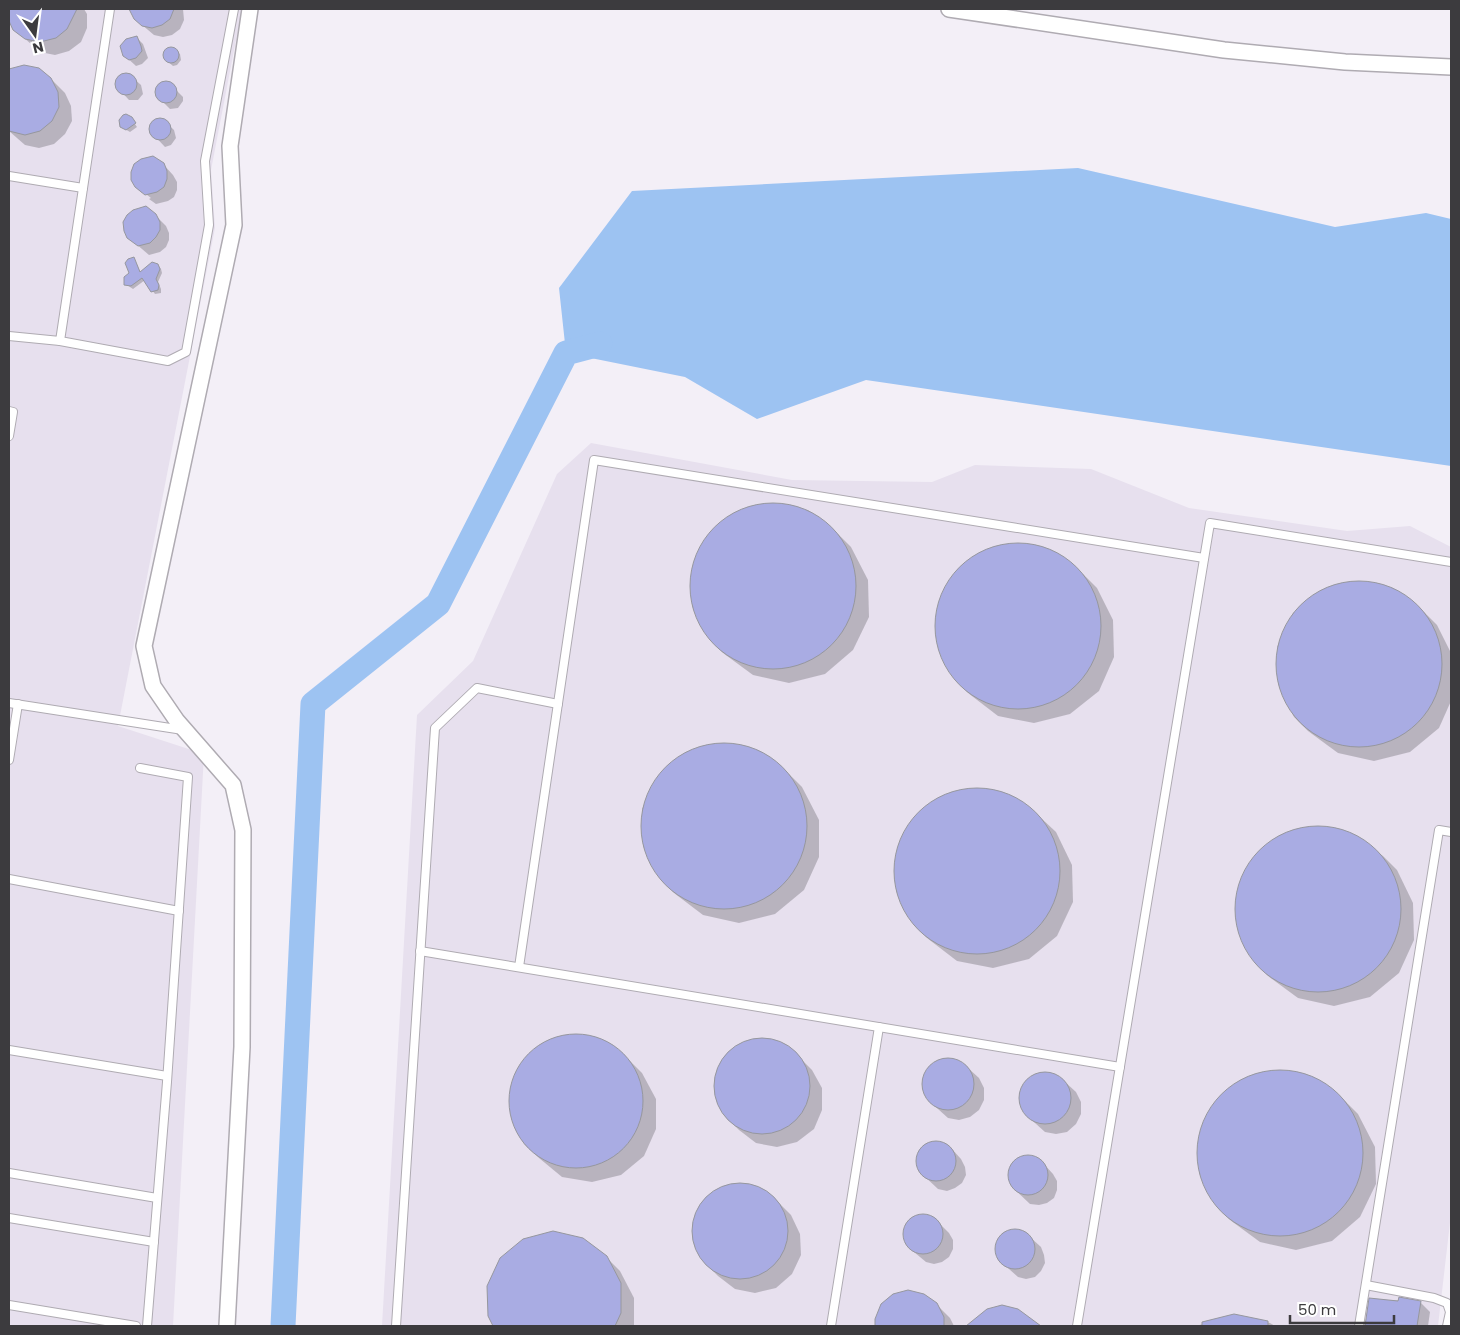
<svg xmlns="http://www.w3.org/2000/svg" width="1460" height="1335" viewBox="0 0 1460 1335" font-family="Poppins,sans-serif">
<style>
.built{fill:#e7e0ee}
.water{fill:#9dc3f2}
.shadow{fill:#0003}
.lines{fill:none;stroke-linecap:round;stroke-linejoin:round}
.river{stroke:#9dc3f2;stroke-width:25}
.building{fill:#a9ace3;stroke:#96979e}
.lane-casing{stroke:#afabb2;stroke-width:10}
.street-casing{stroke:#afabb2;stroke-width:18}
.lane{stroke:#fff;stroke-width:8}
.street{stroke:#fff;stroke-width:15}
</style>
<rect width="100%" height="100%" fill="#f3eff7"/>
<g class="built">
<path d="M 9,9 L 242,9 L 211,170 L 215,228 L 118,726 L 204,754 L 173,1326 L 9,1326 Z"/>
<path d="M 591,443 L 792,480 L 932,482 L 975,465 L 1091,469 L 1189,508 L 1347,531 L 1410,526 L 1451,547 L 1451,1214 L 1438,1326 L 382,1326 L 417,715 L 473,661 L 557,474 Z"/>
</g>
<path class="water" d="M 1078,168 L 1335,227 L 1426,213 L 1451,219 L 1451,466 L 866,380 L 757,419 L 685,377 L 566,353 L 559,288 L 632,191 Z"/>
<g class="shadow">
<path d="M 9,9 L 84,9 L 87,14 L 87,28 L 81,42 L 69,51 L 55,55 L 40,52 L 14,29 L 9,19 Z"/>
<path d="M 131,9 L 183,9 L 184,20 L 180,29 L 172,35 L 163,37 L 154,35 L 135,19 Z"/>
<path d="M 137,38 L 143,44 L 148,58 L 142,64 L 136,66 L 124,55 Z"/>
<path d="M 168,49 L 176,51 L 180,54 L 181,60 L 177,65 L 173,66 L 166,60 L 165,54 Z"/>
<path d="M 9,71 L 51,79 L 65,93 L 71,106 L 72,121 L 65,134 L 54,144 L 39,148 L 25,145 L 9,131 Z"/>
<path d="M 122,76 L 131,76 L 141,85 L 143,94 L 138,100 L 129,100 L 117,87 L 117,83 Z"/>
<path d="M 162,84 L 170,84 L 183,97 L 183,101 L 178,108 L 170,109 L 159,98 L 157,90 Z"/>
<path d="M 130,117 L 137,127 L 130,132 L 125,129 Z"/>
<path d="M 162,119 L 174,130 L 176,138 L 171,145 L 165,147 L 151,132 L 151,125 L 156,121 Z"/>
<path d="M 163,164 L 173,175 L 177,182 L 177,190 L 174,197 L 168,201 L 156,204 L 149,199 L 151,198 L 142,191 L 142,193 L 136,187 Z"/>
<path d="M 155,215 L 166,226 L 169,233 L 169,240 L 166,247 L 160,252 L 149,255 L 128,237 Z"/>
<path d="M 133,258 L 141,273 L 158,265 L 161,269 L 162,273 L 158,282 L 161,289 L 161,293 L 155,294 L 145,280 L 133,289 L 127,285 Z"/>
<path d="M 772,503 L 808,510 L 837,533 L 851,547 L 868,580 L 869,617 L 853,650 L 825,674 L 789,683 L 753,675 L 723,653 L 709,639 L 692,606 L 692,569 L 707,536 L 736,512 Z"/>
<path d="M 1017,544 L 1053,551 L 1083,574 L 1097,588 L 1113,620 L 1114,657 L 1099,691 L 1070,714 L 1034,723 L 998,716 L 968,693 L 954,679 L 938,646 L 937,610 L 952,576 L 981,553 Z"/>
<path d="M 1357,581 L 1393,588 L 1423,611 L 1437,625 L 1451,653 L 1451,701 L 1439,728 L 1410,752 L 1374,761 L 1338,753 L 1308,731 L 1294,717 L 1278,684 L 1277,647 L 1293,613 L 1321,590 Z"/>
<path d="M 722,743 L 758,750 L 788,773 L 802,787 L 819,820 L 819,857 L 804,890 L 775,914 L 739,923 L 703,915 L 674,893 L 660,879 L 643,846 L 642,809 L 658,776 L 686,752 Z"/>
<path d="M 976,788 L 1012,796 L 1041,818 L 1056,832 L 1072,865 L 1073,902 L 1057,936 L 1029,959 L 993,968 L 957,961 L 927,938 L 913,924 L 896,891 L 896,855 L 911,821 L 940,797 Z"/>
<path d="M 1317,826 L 1353,834 L 1383,856 L 1397,870 L 1413,903 L 1414,940 L 1399,973 L 1370,997 L 1334,1006 L 1298,998 L 1268,976 L 1254,962 L 1238,929 L 1237,892 L 1252,859 L 1281,835 Z"/>
<path d="M 575,1034 L 604,1041 L 628,1059 L 642,1073 L 656,1099 L 656,1129 L 644,1156 L 621,1175 L 592,1182 L 562,1177 L 539,1158 L 524,1144 L 511,1118 L 510,1088 L 523,1061 L 546,1042 Z"/>
<path d="M 761,1038 L 782,1043 L 798,1056 L 812,1070 L 822,1088 L 822,1110 L 814,1129 L 797,1142 L 777,1147 L 756,1143 L 739,1130 L 725,1116 L 716,1097 L 715,1076 L 724,1057 L 740,1044 Z"/>
<path d="M 947,1058 L 959,1061 L 968,1068 L 979,1078 L 984,1088 L 984,1100 L 979,1110 L 970,1117 L 959,1120 L 948,1118 L 928,1100 L 923,1090 L 923,1079 L 928,1068 L 936,1061 Z"/>
<path d="M 1279,1070 L 1315,1078 L 1344,1100 L 1358,1114 L 1375,1147 L 1376,1184 L 1360,1217 L 1332,1241 L 1296,1250 L 1260,1242 L 1230,1220 L 1216,1206 L 1199,1173 L 1199,1136 L 1214,1103 L 1243,1079 Z"/>
<path d="M 1044,1072 L 1056,1075 L 1065,1082 L 1076,1092 L 1081,1102 L 1081,1114 L 1076,1124 L 1067,1132 L 1056,1134 L 1045,1132 L 1025,1114 L 1020,1104 L 1020,1093 L 1025,1083 L 1033,1075 Z"/>
<path d="M 935,1141 L 944,1143 L 951,1148 L 961,1159 L 965,1167 L 966,1175 L 962,1183 L 955,1188 L 947,1191 L 938,1189 L 921,1173 L 917,1165 L 917,1157 L 920,1149 L 927,1143 Z"/>
<path d="M 1027,1156 L 1036,1158 L 1043,1163 L 1053,1174 L 1057,1181 L 1057,1190 L 1054,1198 L 1047,1203 L 1039,1205 L 1030,1204 L 1013,1188 L 1009,1180 L 1009,1172 L 1012,1164 L 1019,1158 Z"/>
<path d="M 739,1184 L 760,1188 L 777,1201 L 791,1215 L 800,1234 L 801,1255 L 792,1274 L 776,1288 L 755,1293 L 735,1289 L 718,1276 L 704,1262 L 694,1243 L 694,1222 L 703,1203 L 719,1189 Z"/>
<path d="M 923,1215 L 931,1217 L 938,1222 L 949,1233 L 953,1240 L 953,1249 L 949,1257 L 942,1262 L 934,1264 L 926,1262 L 908,1247 L 904,1239 L 904,1230 L 908,1222 L 914,1217 Z"/>
<path d="M 1015,1230 L 1023,1231 L 1030,1237 L 1041,1247 L 1044,1255 L 1045,1263 L 1041,1271 L 1035,1277 L 1026,1279 L 1018,1277 L 1000,1261 L 996,1254 L 996,1245 L 1000,1237 L 1006,1232 Z"/>
<path d="M 606,1257 L 620,1271 L 634,1298 L 634,1326 L 494,1326 L 489,1316 Z"/>
<path d="M 1370,1299 L 1420,1302 L 1430,1312 L 1428,1326 L 1366,1326 Z"/>
<path d="M 936,1304 L 950,1318 L 954,1326 L 876,1326 L 876,1319 Z"/>
<path d="M 1234,1315 L 1270,1323 L 1275,1326 L 1196,1326 Z"/>
<path d="M 1029,1319 L 1037,1326 L 973,1326 L 976,1320 Z"/>
</g>
<g class="lines">
<path class="river" d="M 283,1326 L 313,704 L 438,604 L 566,353 L 600,344"/>
</g>
<g class="building">
<path d="M 9,9 L 77,9 L 67,29 L 56,38 L 40,42 L 25,39 L 13,30 L 9,21 Z"/>
<path d="M 129,9 L 174,9 L 170,19 L 162,25 L 152,28 L 142,26 L 134,19 Z"/>
<path d="M 137,36 L 141,46 L 142,51 L 136,58 L 129,60 L 123,56 L 120,46 L 126,39 Z"/>
<circle cx="171" cy="55" r="8"/>
<path d="M 24,65 L 39,68 L 51,78 L 58,92 L 59,107 L 52,121 L 40,131 L 25,135 L 9,131 L 9,69 Z"/>
<circle cx="126" cy="84" r="11"/>
<circle cx="166" cy="92" r="11"/>
<path d="M 126,114 L 132,117 L 136,123 L 126,130 L 120,127 L 119,120 L 123,115 Z"/>
<circle cx="160" cy="129" r="11"/>
<path d="M 153,156 L 164,163 L 167,171 L 167,179 L 164,187 L 157,192 L 145,195 L 135,187 L 131,180 L 131,172 L 134,164 L 141,159 Z"/>
<path d="M 146,206 L 156,214 L 160,222 L 160,230 L 156,237 L 150,243 L 138,246 L 127,238 L 124,231 L 123,222 L 127,215 L 133,210 Z"/>
<path d="M 134,257 L 140,272 L 152,262 L 158,264 L 160,269 L 156,279 L 159,285 L 158,290 L 151,292 L 142,278 L 131,286 L 124,285 L 124,277 L 129,273 L 125,263 L 128,259 Z"/>
<circle cx="773" cy="586" r="83"/>
<circle cx="1018" cy="626" r="83"/>
<circle cx="1359" cy="664" r="83"/>
<circle cx="724" cy="826" r="83"/>
<circle cx="977" cy="871" r="83"/>
<circle cx="1318" cy="909" r="83"/>
<circle cx="576" cy="1101" r="67"/>
<circle cx="762" cy="1086" r="48"/>
<circle cx="948" cy="1084" r="26"/>
<circle cx="1280" cy="1153" r="83"/>
<circle cx="1045" cy="1098" r="26"/>
<circle cx="936" cy="1161" r="20"/>
<circle cx="1028" cy="1175" r="20"/>
<circle cx="740" cy="1231" r="48"/>
<circle cx="923" cy="1234" r="20"/>
<circle cx="1015" cy="1249" r="20"/>
<path d="M 553,1231 L 583,1238 L 607,1256 L 621,1283 L 621,1313 L 615,1326 L 493,1326 L 488,1316 L 487,1286 L 500,1258 L 523,1239 Z"/>
<path d="M 908,1290 L 924,1294 L 937,1303 L 944,1317 L 944,1326 L 875,1326 L 875,1319 L 881,1304 L 893,1294 Z"/>
<path d="M 1399,1297 L 1421,1301 L 1417,1326 L 1365,1326 L 1369,1298 L 1398,1301 Z"/>
<path d="M 1002,1305 L 1018,1309 L 1041,1326 L 966,1326 L 987,1309 Z"/>
<path d="M 1234,1314 L 1268,1321 L 1268,1326 L 1202,1326 L 1202,1322 Z"/>
</g>
<g class="lines">
<g class="lane-casing">
<g id="lane">
<path d="M 9,176 L 83,188"/>
<path d="M 9,336 L 60,341 L 110,9"/>
<path d="M 60,341 L 168,361 L 186,352 L 209,225 L 205,161 L 234,9"/>
<path d="M 9,411 L 13,412 L 9,436"/>
<path d="M 9,703 L 183,730"/>
<path d="M 9,760 L 18,704"/>
<path d="M 140,768 L 188,777 L 167,1082 L 147,1326"/>
<path d="M 9,879 L 179,911"/>
<path d="M 420,951 L 1120,1067"/>
<path d="M 519,967 L 594,460 L 1204,558"/>
<path d="M 9,1050 L 167,1076"/>
<path d="M 9,1173 L 157,1198"/>
<path d="M 9,1218 L 154,1242"/>
<path d="M 1366,1285 L 1434,1298 L 1447,1303 L 1450,1312 L 1447,1326"/>
<path d="M 9,1305 L 136,1326"/>
<path d="M 396,1326 L 435,728 L 477,688 L 558,704"/>
<path d="M 831,1326 L 879,1027"/>
<path d="M 1077,1326 L 1210,523 L 1451,562"/>
<path d="M 1359,1326 L 1439,830 L 1451,832"/>
</g>
</g>
<g class="street-casing">
<g id="street">
<path d="M 949,9 L 1224,50 L 1345,62 L 1451,67"/>
<path d="M 227,1326 L 242,1047 L 243,830 L 233,785 L 177,721 L 153,686 L 144,646 L 234,225 L 230,146 L 250,9"/>
</g>
</g>
<use href="#lane" class="lane"/>
<use href="#street" class="street"/>
</g>
<rect width="1460" height="1335" fill="none" stroke="#3c3b3e" stroke-width="20"/>
<g transform="translate(35 35) rotate(166)" stroke="#ffffff" stroke-width="4" paint-order="stroke">
<path d="M0-4L9 19L0 12L-9 19Z" fill="#3c3b3e"/>
<text y="-8" font-size="14" font-weight="bold" text-anchor="middle" fill="#3c3b3e">N</text>
</g>
<path d="M1290 1315v8h104v-8" fill="none" stroke="#3c3b3e" stroke-width="2.5"/>
<text x="1298" y="1315" font-size="15" fill="#3c3b3e" stroke="#ffffff" stroke-width="4" paint-order="stroke">50 m</text>
</svg>
